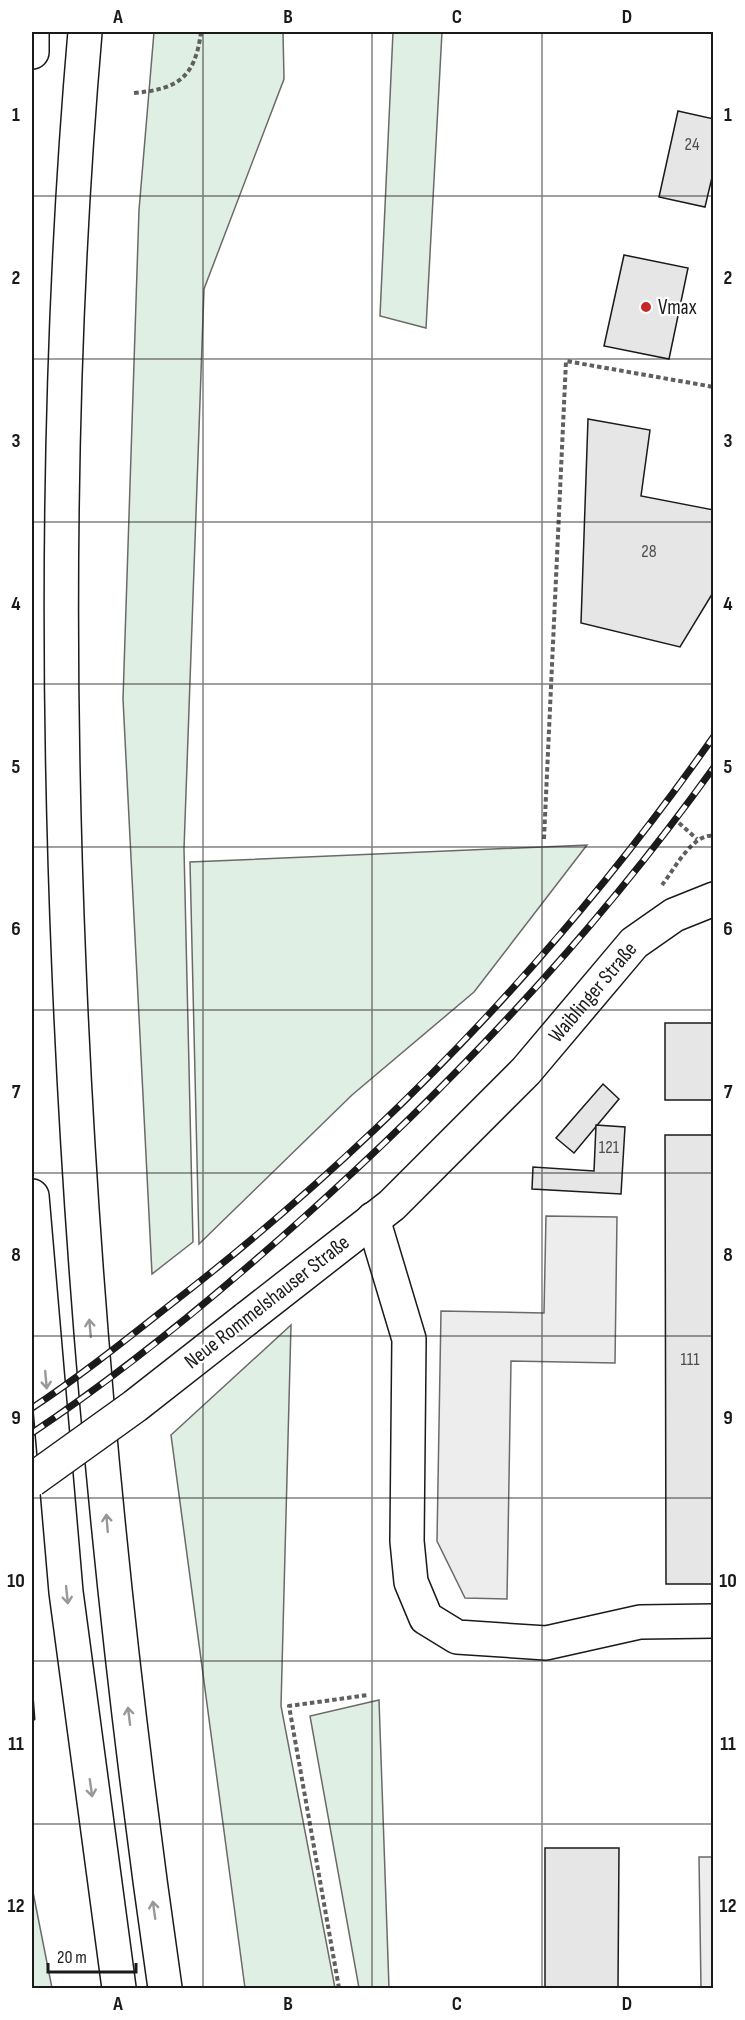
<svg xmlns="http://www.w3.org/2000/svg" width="745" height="2020" viewBox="0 0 745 2020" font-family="'Sofia Sans Condensed',sans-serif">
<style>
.green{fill:#e0efe3;stroke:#6a6a6a;stroke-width:1.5}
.parking{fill:#ededed;stroke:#6a6a6a;stroke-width:1.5}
.building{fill:#e6e6e6;stroke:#1a1a1a;stroke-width:1.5}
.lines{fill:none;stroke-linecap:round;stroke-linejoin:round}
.minor-casing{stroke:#1a1a1a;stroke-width:36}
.highway-casing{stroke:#1a1a1a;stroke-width:36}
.path{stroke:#5f5f5f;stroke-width:4;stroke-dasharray:4.5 3;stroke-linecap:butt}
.minor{stroke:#fff;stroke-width:33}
.highway{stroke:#fff;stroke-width:33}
.rail-casing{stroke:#1a1a1a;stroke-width:7}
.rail{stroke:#fff;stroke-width:4.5;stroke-dasharray:14;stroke-linecap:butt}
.minor-bridge-casing{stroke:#1a1a1a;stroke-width:36;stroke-linecap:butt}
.minor-bridge{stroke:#fff;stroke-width:33}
.wall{stroke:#1a1a1a;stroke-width:3}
.oneway{stroke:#989898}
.grid{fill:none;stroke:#1a1a1a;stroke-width:1.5;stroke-opacity:0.55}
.poi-dot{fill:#c62828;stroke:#fff;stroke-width:2}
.labels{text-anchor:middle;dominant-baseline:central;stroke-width:4.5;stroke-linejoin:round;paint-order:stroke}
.number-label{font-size:18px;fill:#4d4d4d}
.poi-label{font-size:21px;fill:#1a1a1a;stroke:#fff;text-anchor:start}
.street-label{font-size:21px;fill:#1a1a1a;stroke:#fff}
.neatline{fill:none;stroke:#1a1a1a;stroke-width:2}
.grid-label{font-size:20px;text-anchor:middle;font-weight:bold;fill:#1a1a1a}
</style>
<rect width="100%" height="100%" fill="#fff"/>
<g class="green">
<path d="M 154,32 L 283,32 L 284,79 L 204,289 L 184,849 L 193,1242 L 152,1274 L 123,699 L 139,210 Z"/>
<path d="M 393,32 L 442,32 L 426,328 L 380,316 Z"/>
<path d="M 587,845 L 474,992 L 352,1095 L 199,1244 L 190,862 Z"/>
<path d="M 291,1325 L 281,1706 L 335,1988 L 245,1988 L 171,1435 Z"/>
<path d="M 379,1700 L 389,1988 L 359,1988 L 310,1716 Z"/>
<path d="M 32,1887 L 52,1988 L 32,1988 Z"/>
</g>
<g class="parking">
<path d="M 546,1216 L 617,1217 L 615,1363 L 511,1361 L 507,1599 L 465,1598 L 437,1541 L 441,1311 L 544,1313 Z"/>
<path d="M 699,1857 L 713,1857 L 713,1988 L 701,1988 Z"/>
</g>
<g class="building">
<path d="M 678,111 L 714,119 L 714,169 L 705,207 L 659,197 Z"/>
<path d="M 624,255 L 688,268 L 669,359 L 604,346 Z"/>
<path d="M 588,419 L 650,430 L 641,496 L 714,510 L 714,591 L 680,647 L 581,623 Z"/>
<rect x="665" y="1023" width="49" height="77"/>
<path d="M 603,1084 L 619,1099 L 574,1153 L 556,1138 Z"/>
<path d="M 596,1125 L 625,1127 L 621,1194 L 532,1189 L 533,1167 L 594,1171 Z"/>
<path d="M 665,1135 L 714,1135 L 714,1584 L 666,1584 Z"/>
<path d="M 545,1848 L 619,1848 L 618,1988 L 545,1988 Z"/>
</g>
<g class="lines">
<g class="minor-casing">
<g id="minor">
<path d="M 373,1219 L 409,1339 L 407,1541 L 411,1582 L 426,1618 L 457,1637 L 546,1643 L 640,1622 L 714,1621"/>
<path id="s1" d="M 246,1319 L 392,1205 L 526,1071 L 634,943 L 674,915 L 714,899"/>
</g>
</g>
<g class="highway-casing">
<g id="highway">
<path d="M 85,32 C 58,343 56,656 69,968 C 83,1311 116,1649 165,1988"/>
<path d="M 32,52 L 32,32"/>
<path d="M 32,1196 L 66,1592 L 119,1988"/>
</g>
</g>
<g class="path">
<path d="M 134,93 C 178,89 195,78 201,32"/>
<path d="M 679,823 L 697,839"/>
<path d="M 544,839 L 566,361 L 714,387"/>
<path d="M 662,885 C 674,870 693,832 714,836"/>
<path d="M 339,1988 L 289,1706 L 368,1695"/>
</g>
<use href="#minor" class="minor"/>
<use href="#highway" class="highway"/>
<g class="rail-casing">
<g id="rail">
<path d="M 32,1408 C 82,1375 128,1338 175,1301 C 381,1141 564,950 714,736"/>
<path d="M 32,1433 C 128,1369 217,1295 303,1218 C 455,1082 595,933 714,767"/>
</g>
</g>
<use href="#rail" class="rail"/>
<g class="minor-bridge-casing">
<path id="minor-bridge" d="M 32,1480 L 135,1406 L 246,1319"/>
</g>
<use href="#minor-bridge" class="minor-bridge"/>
<path class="wall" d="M 32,1693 L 34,1719"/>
</g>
<defs><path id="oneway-shaft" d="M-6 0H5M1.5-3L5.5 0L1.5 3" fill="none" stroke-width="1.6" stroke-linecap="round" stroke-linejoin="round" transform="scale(1.5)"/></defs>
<g class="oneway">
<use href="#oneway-shaft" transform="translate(90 1328) rotate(-95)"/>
<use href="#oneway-shaft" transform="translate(46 1380) rotate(85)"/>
<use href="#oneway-shaft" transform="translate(107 1523) rotate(-95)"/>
<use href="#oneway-shaft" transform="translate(67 1595) rotate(84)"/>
<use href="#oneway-shaft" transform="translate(129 1716) rotate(-97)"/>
<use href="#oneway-shaft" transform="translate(91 1788) rotate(82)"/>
<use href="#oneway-shaft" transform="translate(154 1910) rotate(-98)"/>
</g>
<path class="grid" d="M 203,32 L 203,1988M 372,32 L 372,1988M 542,32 L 542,1988M 32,196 L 714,196M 32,359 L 714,359M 32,522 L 714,522M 32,684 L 714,684M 32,847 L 714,847M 32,1010 L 714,1010M 32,1173 L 714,1173M 32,1336 L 714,1336M 32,1498 L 714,1498M 32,1661 L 714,1661M 32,1824 L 714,1824"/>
<circle class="poi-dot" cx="646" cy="307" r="6"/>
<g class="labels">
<g class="number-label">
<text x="692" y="144">24</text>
<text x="649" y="551">28</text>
<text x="609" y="1147">121</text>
<text x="690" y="1359">111</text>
</g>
<g class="poi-label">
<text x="658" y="307">Vmax</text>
</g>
<g class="street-label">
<text stroke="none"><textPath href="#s1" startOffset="478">Waiblinger Straße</textPath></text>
<text transform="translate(267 1302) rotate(-38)">Neue Rommelshauser Straße</text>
</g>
</g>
<rect width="745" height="2020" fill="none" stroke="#ffffff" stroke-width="66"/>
<path d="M48 1963v9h88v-9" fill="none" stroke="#1a1a1a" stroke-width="3"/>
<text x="57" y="1963" font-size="18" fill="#1a1a1a" stroke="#ffffff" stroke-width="4.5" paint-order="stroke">20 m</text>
<rect x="33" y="33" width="679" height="1954" class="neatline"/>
<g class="grid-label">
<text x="118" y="23">A</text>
<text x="288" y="23">B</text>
<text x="457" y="23">C</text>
<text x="627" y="23">D</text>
<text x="16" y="121">1</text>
<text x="728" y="121">1</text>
<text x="16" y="284">2</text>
<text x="728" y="284">2</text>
<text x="16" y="447">3</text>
<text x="728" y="447">3</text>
<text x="16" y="610">4</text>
<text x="728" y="610">4</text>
<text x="16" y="773">5</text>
<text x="728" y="773">5</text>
<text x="16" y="935">6</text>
<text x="728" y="935">6</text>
<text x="16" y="1098">7</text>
<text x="728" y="1098">7</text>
<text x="16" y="1261">8</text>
<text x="728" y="1261">8</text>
<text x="16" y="1424">9</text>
<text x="728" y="1424">9</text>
<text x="16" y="1587">10</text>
<text x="728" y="1587">10</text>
<text x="16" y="1750">11</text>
<text x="728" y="1750">11</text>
<text x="16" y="1912">12</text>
<text x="728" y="1912">12</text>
<text x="118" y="2010">A</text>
<text x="288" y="2010">B</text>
<text x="457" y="2010">C</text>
<text x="627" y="2010">D</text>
</g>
</svg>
